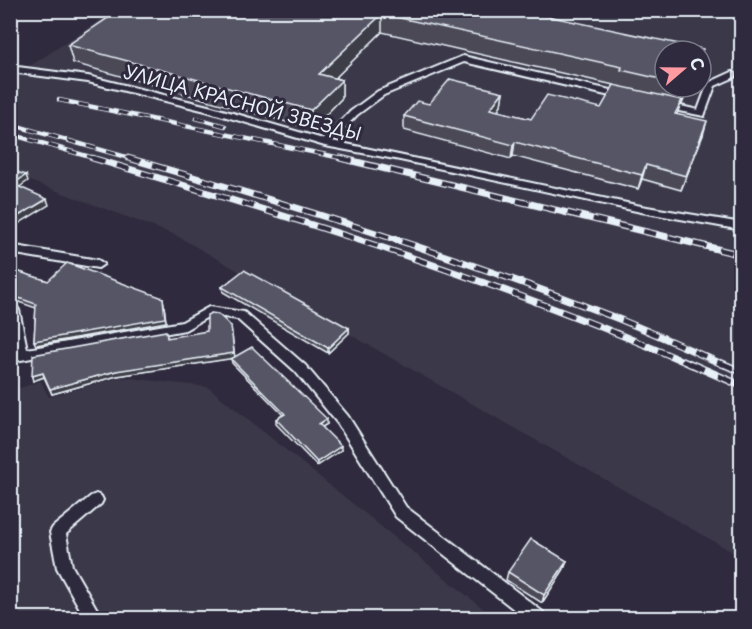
<svg xmlns="http://www.w3.org/2000/svg" width="752" height="629" viewBox="0 0 752 629" font-family="'Playpen Sans',sans-serif">
<style>
.built{fill:#3b3749;fill-rule:evenodd}
.lines{fill:none;stroke-linecap:round;stroke-linejoin:round}
.lane-casing{stroke:#e8f1f8;stroke-width:4}
.lane{fill:#2f2a3d;fill-rule:evenodd}
.rail-far2-casing{stroke:#e8f1f8;stroke-width:4.5}
.rail-far1-casing{stroke:#e8f1f8;stroke-width:7}
.rail-casing{stroke:#e8f1f8;stroke-width:8}
.rail-far2{stroke:#2f2a3d;stroke-width:3;stroke-dasharray:10;stroke-linecap:butt}
.rail-far1{stroke:#2f2a3d;stroke-width:4.5;stroke-dasharray:13;stroke-linecap:butt}
.rail{stroke:#2f2a3d;stroke-width:5;stroke-dasharray:16;stroke-linecap:butt}
.wall{fill:#4b4957;stroke:#e8f1f8;stroke-width:1.5}
.shaded-wall{fill:#3d3c47;stroke:#e8f1f8;stroke-width:1.5}
.building{fill:#575565;stroke:#e8f1f8;stroke-width:1.5}
.labels{text-anchor:middle;dominant-baseline:central;stroke-width:6;stroke-linejoin:round;paint-order:stroke}
.far-street-label{font-size:18px;fill:#e8f1f8;stroke:#2f2a3d}
</style>
<rect width="100%" height="100%" fill="#2f2a3d"/>
<filter id="ink" filterUnits="userSpaceOnUse"><feTurbulence type="fractalNoise" baseFrequency=".0167" numOctaves="2"/><feDisplacementMap in="SourceGraphic" scale="12" xChannelSelector="R" yChannelSelector="G"/><feConvolveMatrix kernelMatrix="1 2 1 2 8 2 1 2 1" color-interpolation-filters="sRGB"/></filter>
<g filter="url(#ink)">
<g class="built">
<path d="M 114,11 L 741,11 L 741,557 L 175,235 L 11,174 L 10,79 ZM 665,51 L 701,51 L 701,87 L 665,87 Z"/>
<path d="M 121,377 L 208,387 L 495,618 L 11,618 L 10,391 L 41,381 L 49,397 Z"/>
</g>
<g class="lines">
<g class="lane-casing">
<g id="lane">
<path d="M 463,56 L 623,93 L 627,96 L 623,99 L 464,62 L 384,95 L 357,115 L 332,141 L 641,206 L 742,223 L 742,230 L 641,212 L 400,160 L 325,146 L 206,111 L 88,82 L 10,72 L 10,66 L 88,76 L 212,107 L 323,139 L 351,111 L 378,91 Z"/>
<path d="M 732,72 L 735,73 L 735,77 L 715,86 L 704,116 L 664,108 L 659,105 L 664,102 L 698,110 L 708,83 Z"/>
<path d="M 10,245 L 98,260 L 104,264 L 98,268 L 10,253 Z"/>
<path d="M 10,305 L 17,307 L 19,310 L 27,349 L 182,322 L 209,307 L 244,312 L 305,365 L 348,416 L 406,507 L 543,612 L 545,618 L 525,618 L 396,517 L 338,424 L 295,371 L 237,319 L 211,315 L 185,330 L 10,362 L 10,352 L 15,351 L 10,327 Z"/>
<path d="M 96,494 L 101,496 L 103,500 L 101,504 L 66,534 L 72,566 L 102,618 L 85,618 L 57,568 L 50,532 L 53,527 L 91,496 Z"/>
</g>
</g>
<use href="#lane" class="lane"/>
<g class="rail-far2-casing">
<g id="rail-far2">
<path d="M 59,100 L 346,159"/>
<path d="M 196,118 L 225,126"/>
<path d="M 10,124 L 133,159"/>
<path d="M 10,134 L 97,159"/>
</g>
</g>
<g class="rail-far1-casing">
<g id="rail-far1">
<path d="M 92,158 C 295,218 498,280 692,365"/>
<path d="M 128,158 C 288,204 448,253 603,313 C 644,328 684,347 724,365"/>
<path d="M 340,158 L 742,255"/>
</g>
</g>
<g class="rail-casing">
<g id="rail">
<path d="M 689,363 L 742,386"/>
<path d="M 721,363 L 742,372"/>
</g>
</g>
<use href="#rail-far2" class="rail-far2"/>
<use href="#rail-far1" class="rail-far1"/>
<use href="#rail" class="rail"/>
</g>
<g class="wall">
<path d="M 120,10 L 519,10 L 665,51 L 665,87 L 689,87 L 682,104 L 681,104 L 677,114 L 703,135 L 681,190 L 642,179 L 638,189 L 513,156 L 511,159 L 404,130 L 404,116 L 429,104 L 503,92 L 501,105 L 497,111 L 531,119 L 601,108 L 614,85 L 382,32 L 335,78 L 342,80 L 342,98 L 312,129 L 73,63 L 68,45 Z"/>
<path d="M 638,10 L 654,10 L 653,13 Z"/>
<path d="M 10,269 L 48,281 L 163,298 L 166,322 L 36,345 L 34,341 L 36,308 L 10,299 Z"/>
<path d="M 222,287 L 349,328 L 349,333 L 328,353 L 223,292 Z"/>
<path d="M 167,337 L 234,357 L 327,424 L 322,427 L 341,450 L 317,466 L 276,424 L 276,419 L 283,415 L 232,363 L 231,359 L 232,358 L 117,376 L 52,394 L 44,377 L 33,381 L 32,376 Z"/>
<path d="M 567,561 L 564,569 L 542,603 L 506,580 L 508,572 Z"/>
</g>
<g class="shaded-wall">
<path d="M 382,14 L 382,32 L 320,93 L 319,74 Z"/>
<path d="M 342,80 L 342,98 L 312,129 L 311,110 Z"/>
<path d="M 687,87 L 689,87 L 682,104 Z"/>
<path d="M 503,92 L 501,105 L 489,123 L 490,109 Z"/>
<path d="M 707,121 L 703,135 L 681,190 L 686,176 Z"/>
<path d="M 515,142 L 513,156 L 511,159 L 513,145 Z"/>
<path d="M 646,165 L 642,179 L 638,189 L 642,175 Z"/>
<path d="M 26,175 L 28,181 L 15,190 L 13,184 Z"/>
<path d="M 47,199 L 49,205 L 10,229 L 10,221 Z"/>
<path d="M 163,298 L 166,322 L 36,345 L 34,341 Z"/>
<path d="M 231,326 L 235,358 L 117,376 L 52,394 L 50,389 L 116,371 Z"/>
<path d="M 349,328 L 349,333 L 328,353 L 328,348 Z"/>
<path d="M 43,373 L 44,377 L 33,381 L 32,376 Z"/>
<path d="M 327,419 L 327,424 L 319,429 L 319,424 Z"/>
<path d="M 341,446 L 341,450 L 317,466 L 317,462 Z"/>
<path d="M 567,561 L 564,569 L 542,603 L 544,595 Z"/>
</g>
<g class="building">
<path d="M 120,10 L 519,10 L 703,49 L 701,54 L 701,51 L 665,51 L 665,80 L 621,70 L 622,67 L 382,14 L 319,74 L 342,80 L 311,110 L 68,45 Z"/>
<path d="M 450,79 L 503,92 L 490,109 L 531,119 L 547,95 L 601,108 L 614,85 L 682,100 L 675,114 L 707,121 L 686,176 L 646,165 L 642,175 L 515,142 L 513,145 L 404,116 L 417,101 L 429,104 Z"/>
<path d="M 10,170 L 26,175 L 13,184 L 47,199 L 10,221 Z"/>
<path d="M 67,263 L 163,298 L 165,318 L 34,341 L 36,304 L 10,295 L 10,269 L 48,281 Z"/>
<path d="M 244,270 L 349,328 L 328,348 L 222,287 Z"/>
<path d="M 211,313 L 218,314 L 231,326 L 234,353 L 116,371 L 50,389 L 43,373 L 32,376 L 33,355 L 166,331 L 167,338 L 207,331 L 207,315 Z"/>
<path d="M 252,347 L 327,419 L 319,424 L 341,446 L 317,462 L 276,419 L 285,414 L 231,359 Z"/>
<path d="M 531,539 L 567,561 L 544,595 L 508,572 Z"/>
<path d="M 741,602 L 741,618 L 730,618 Z"/>
</g>
</g>
<g class="labels">
<g class="far-street-label">
<text transform="translate(243 102) rotate(15)">УЛИЦА КРАСНОЙ ЗВЕЗДЫ</text>
</g>
</g>
<rect width="752" height="629" fill="none" stroke="#2f2a3d" stroke-width="36"/>
<rect x="18" y="18" width="716" height="593" fill="none" stroke="#e8f1f8" stroke-width="2" filter="url(#ink)"/>
<g transform="translate(683 69) rotate(70)"><circle r="28" fill="#2f2a3d" stroke="#797a88" stroke-width="1.5"/>
<path d="M0-4.5L10 22L0 15L-10 22Z" fill="#ff9aa2"/>
<text y="-9" font-size="16" font-weight="bold" text-anchor="middle" fill="#e8f1f8">С</text>
</g>
</svg>
